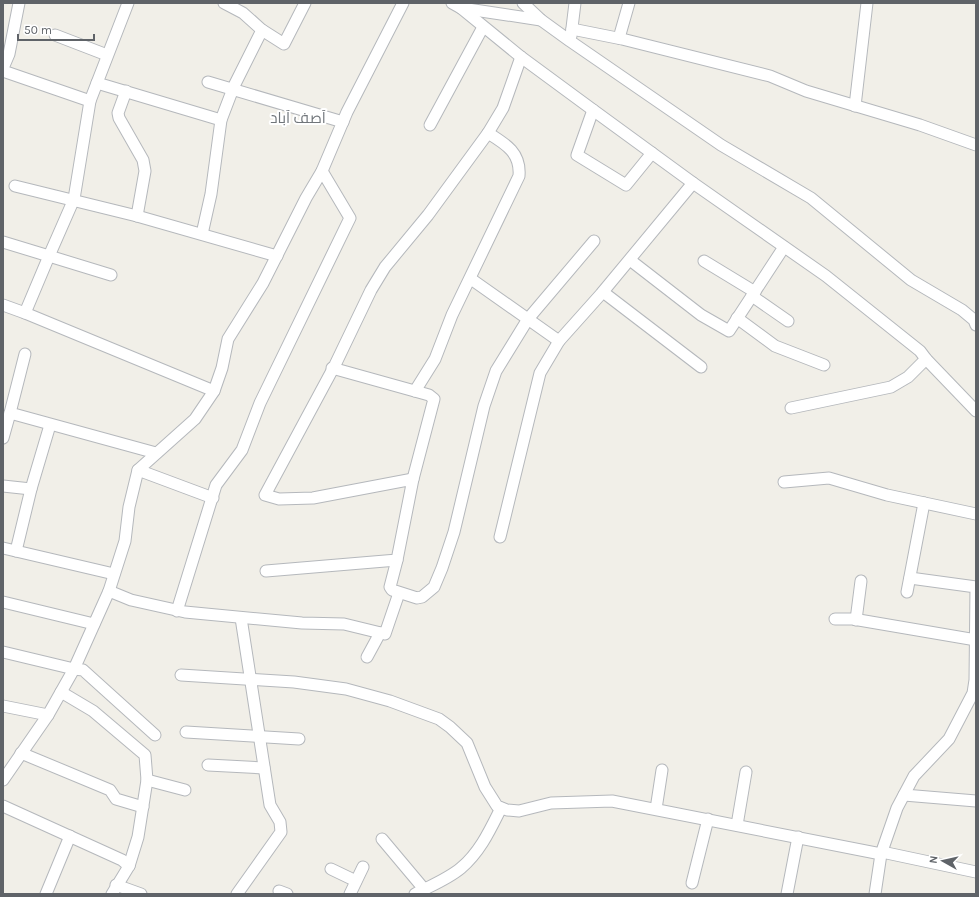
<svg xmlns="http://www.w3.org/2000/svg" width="979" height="897" viewBox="0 0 979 897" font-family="Karla,Cairo,sans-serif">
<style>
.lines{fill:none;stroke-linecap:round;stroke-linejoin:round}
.minor-casing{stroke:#b5b8bc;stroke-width:13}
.minor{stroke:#fff;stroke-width:11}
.labels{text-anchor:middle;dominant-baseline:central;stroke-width:4;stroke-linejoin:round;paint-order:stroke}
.quarter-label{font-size:15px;fill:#70757a;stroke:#fff}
</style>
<rect width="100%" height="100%" fill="#f1efe8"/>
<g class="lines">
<g class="minor-casing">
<g id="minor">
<path d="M 224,3 L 243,13 L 262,30 L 284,44 L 305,3"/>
<path d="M 452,3 L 461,8 L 541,20"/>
<path d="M 523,3 L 541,20 L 570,41 L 721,145 L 811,198 L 911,280 L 962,310 L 974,320 L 976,325"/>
<path d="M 461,8 L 521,57 L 593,110 L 693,183 L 826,276 L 920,351 L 926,359 L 976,411"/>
<path d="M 572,29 L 622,39 L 770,76 L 806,91 L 920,125 L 976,145"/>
<path d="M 55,35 L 107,55"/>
<path d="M 571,36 L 575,3"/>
<path d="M 619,38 L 629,3"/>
<path d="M 3,68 L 9,54 L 19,3"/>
<path d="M 3,71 L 90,101"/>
<path d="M 208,82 L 343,122"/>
<path d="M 97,83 L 221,120"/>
<path d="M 126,91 L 118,113 L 119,118 L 143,160 L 145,171 L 137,216"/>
<path d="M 855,106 L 867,3"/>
<path d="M 593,110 L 577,155 L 626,185 L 652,153"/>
<path d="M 430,125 L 483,27"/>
<path d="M 15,186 L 137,216 L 277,256"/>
<path d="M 202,234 L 211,194 L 221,120 L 234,86 L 262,30"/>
<path d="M 3,242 L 49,256 L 74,199 L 90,101 L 128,3"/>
<path d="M 630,260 L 701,315 L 729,331 L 784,247"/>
<path d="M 704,261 L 755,292"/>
<path d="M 471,279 L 559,341"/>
<path d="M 603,292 L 701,367"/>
<path d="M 752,296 L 788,321"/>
<path d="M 3,305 L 25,313 L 49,256 L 111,275"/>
<path d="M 25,313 L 214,391"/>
<path d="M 737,318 L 775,346 L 824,365"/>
<path d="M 25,354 L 10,413 L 156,453"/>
<path d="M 332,368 L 429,395 L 434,399 L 413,479"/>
<path d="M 415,391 L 435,359 L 452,315 L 519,176 C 521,153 506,144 488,133"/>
<path d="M 791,408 L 891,387 L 908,377 L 926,359"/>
<path d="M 3,438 L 10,413"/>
<path d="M 138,470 L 213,498"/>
<path d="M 784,482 L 829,478 L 887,495 L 976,514"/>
<path d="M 3,486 L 31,489"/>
<path d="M 500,537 L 540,373 L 559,341 L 601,294 L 693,183"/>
<path d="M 3,548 L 114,574"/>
<path d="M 16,551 L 31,489 L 50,425"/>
<path d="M 397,560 L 390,587 L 392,590 L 417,598 L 422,597 L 434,587 L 442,568 L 454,532 L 484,406 L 496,371 L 528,319 L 594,241"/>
<path d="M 266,571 L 397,560 L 413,479 L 313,498 L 279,499 L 265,495 L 335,365 L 371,290 L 385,267 L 428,215 L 488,133 L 503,108 L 521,57"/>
<path d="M 109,591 L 131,600 L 185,612 L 302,623 L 344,624 L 385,634 L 399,593"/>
<path d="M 907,592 L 924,503"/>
<path d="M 3,602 L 94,624"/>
<path d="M 177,611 L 216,485 L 242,450 L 260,403 L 350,218 L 322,171"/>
<path d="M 835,619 L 853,619 L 976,640"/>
<path d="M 856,620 L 861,581"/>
<path d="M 3,652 L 74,669 L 83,670 L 155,735"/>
<path d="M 367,657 L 380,633"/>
<path d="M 181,675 L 294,682 L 346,689 L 390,701 L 439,719 L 450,727 L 467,743 L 485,787 L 497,806 L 507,810 L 519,811 L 551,803 L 612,801 L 881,854"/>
<path d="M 61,692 L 93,711 L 145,755 L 147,780 L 138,837 L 129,866"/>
<path d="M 3,706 L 48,715"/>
<path d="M 186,732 L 299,739"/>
<path d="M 21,753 L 110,790 L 116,799 L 143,807"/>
<path d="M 208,765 L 264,768"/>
<path d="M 3,780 L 48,715 L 74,669 L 109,591 L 125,541 L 129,507 L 138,470 L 195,419 L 214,391 L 222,368 L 228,339 L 263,283 L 306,198 L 322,171 L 347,112 L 403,3"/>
<path d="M 147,780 L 185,790"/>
<path d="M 904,795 L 976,801"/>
<path d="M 3,806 L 122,860 L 129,866 L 112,894"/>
<path d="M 656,809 L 662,770"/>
<path d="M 737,825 L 746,772"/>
<path d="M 382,839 L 424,889"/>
<path d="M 882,852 L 976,872"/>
<path d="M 331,869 L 356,881"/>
<path d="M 692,883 L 708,819"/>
<path d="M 116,885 L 141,894"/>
<path d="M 279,891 L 287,894"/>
<path d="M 46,894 L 70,836"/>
<path d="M 237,894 L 281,832 L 280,822 L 270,805 L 241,618"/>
<path d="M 350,894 L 363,867"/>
<path d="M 415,894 C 430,886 448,879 461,868 C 480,852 490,830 501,808"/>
<path d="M 787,894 L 798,837"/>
<path d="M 875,894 L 881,854 L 897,808 L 914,776 L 949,739 L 973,693 L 975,680 L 976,587 L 910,578"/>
</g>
</g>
<use href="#minor" class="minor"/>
</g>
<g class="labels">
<g class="quarter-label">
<text x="298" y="118">آصف آباد</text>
</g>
</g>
<rect width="979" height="897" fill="none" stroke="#5f6368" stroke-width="8"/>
<g transform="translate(943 861) rotate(278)" stroke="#ffffff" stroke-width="3" paint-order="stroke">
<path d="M0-3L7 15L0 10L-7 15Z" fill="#5f6368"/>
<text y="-6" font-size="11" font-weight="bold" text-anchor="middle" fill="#5f6368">N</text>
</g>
<path d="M18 34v6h76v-6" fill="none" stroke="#5f6368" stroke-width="2"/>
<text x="24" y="34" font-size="12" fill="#5f6368" stroke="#ffffff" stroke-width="3" paint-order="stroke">50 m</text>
</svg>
